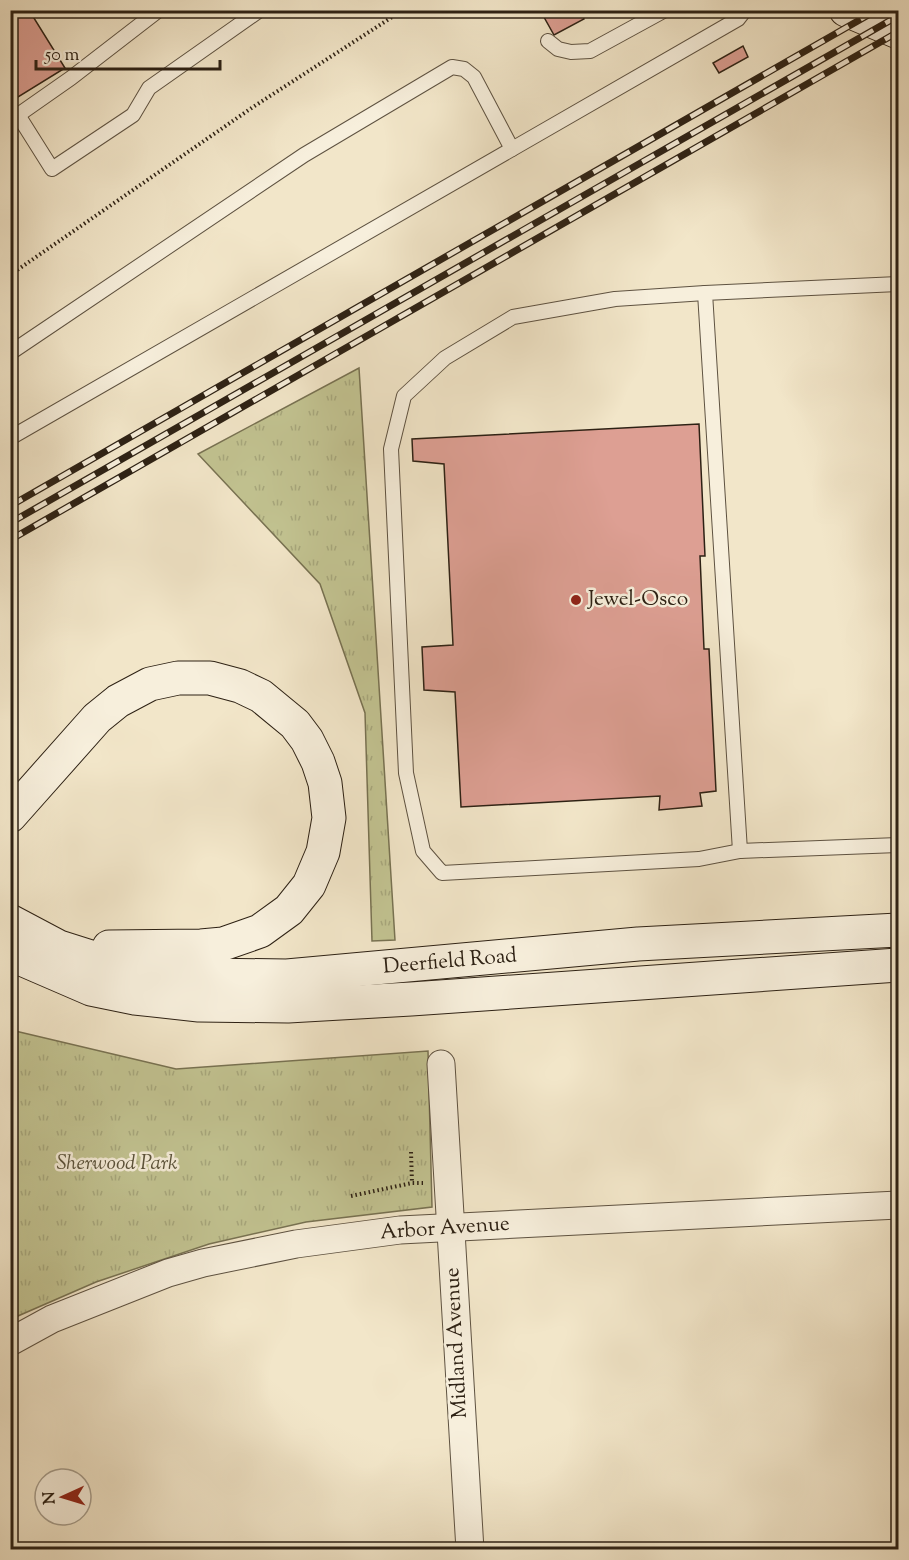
<svg xmlns="http://www.w3.org/2000/svg" width="909" height="1560" viewBox="0 0 909 1560" font-family="'Sorts Mill Goudy',serif">
<style>
.park{fill:url(#park-tufts);stroke:#787252;stroke-width:1.5}
.building{fill:#dd9f93;stroke:#2d2114;stroke-width:1.5}
.lines{fill:none;stroke-linecap:round;stroke-linejoin:round}
.lane-casing{stroke:#5e5241;stroke-width:16}
.street-casing{stroke:#5e5241;stroke-width:29}
.secondary-casing{stroke:#2d2114;stroke-width:35}
.path{stroke:#2d2114;stroke-width:4;stroke-dasharray:1.5 3;stroke-linecap:butt}
.lane{stroke:#f7efdc;stroke-width:14}
.street{stroke:#f7efdc;stroke-width:27}
.secondary{stroke:#f7efdc;stroke-width:33}
.rail-casing{stroke:#2d2114;stroke-width:7}
.rail{stroke:#f7efdc;stroke-width:4.5;stroke-dasharray:14;stroke-linecap:butt}
.poi-dot{fill:#8f2418;stroke:#f7efdc;stroke-width:2}
.labels{text-anchor:middle;dominant-baseline:central;stroke-width:5;stroke-linejoin:round;paint-order:stroke}
.poi-label{font-size:21px;fill:#2d2114;stroke:#f7efdc;text-anchor:start}
.street-label{font-size:21px;fill:#2d2114;stroke:#f7efdc}
.park-label{font-size:21px;font-style:italic;fill:#5a523a;stroke:#f7efdc}
</style>
<defs>
<pattern id="park-tufts" width="24" height="20" patternUnits="userSpaceOnUse" patternTransform="scale(1.5)"><rect width="24" height="20" fill="#c2c391"/><path d="M3 7l-1-3M5 7V3M7 7l1-3M15 17l-1-3M17 17v-4M19 17l1-3" fill="none" stroke="#a7a77c"/></pattern>
</defs>
<rect width="100%" height="100%" fill="#f2e6c9"/>
<filter id="stains"><feTurbulence type="fractalNoise" baseFrequency=".00333" numOctaves="4"/><feColorMatrix values="0 0 0 0 .2 0 0 0 0 .09 0 0 0 0 .02 0 0 0 .5 -.17"/></filter>
<radialGradient id="worn" r=".72"><stop offset=".6" stop-color="#630" stop-opacity="0"/><stop offset="1" stop-color="#630" stop-opacity=".3"/></radialGradient>
<g class="park">
<path d="M 359,368 L 395,940 L 372,941 L 365,713 L 320,584 L 198,454 Z"/>
<path d="M 11,1030 L 176,1069 L 428,1051 L 432,1207 L 306,1222 L 209,1244 L 96,1282 L 11,1319 Z"/>
</g>
<g class="building">
<path d="M 10,10 L 29,10 L 65,68 L 10,102 Z"/>
<path d="M 540,10 L 580,10 L 584,19 L 554,35 Z"/>
<path d="M 743,46 L 748,57 L 719,73 L 713,63 Z"/>
<path d="M 699,424 L 705,556 L 700,556 L 704,649 L 709,649 L 716,791 L 700,793 L 702,806 L 659,810 L 660,796 L 461,807 L 455,692 L 424,690 L 422,647 L 453,645 L 444,464 L 413,461 L 412,439 Z"/>
</g>
<g class="lines">
<g class="lane-casing">
<g id="lane">
<path d="M 548,41 L 558,49 L 571,52 L 590,51 L 665,10"/>
<path d="M 18,115 L 52,169 L 133,115 L 149,88 L 260,10"/>
<path d="M 11,120 L 71,78 L 159,10"/>
<path d="M 898,284 L 705,293 L 740,851 L 898,845"/>
<path d="M 705,293 L 615,299 L 513,317 L 445,358 L 404,396 L 391,449 L 406,773 L 423,851 L 442,873 L 699,859 L 740,851"/>
<path d="M 10,353 L 304,155 L 452,67 L 464,69 L 474,77 L 512,149"/>
<path d="M 10,438 L 738,19 L 745,10"/>
</g>
</g>
<g class="street-casing">
<g id="street">
<path d="M 441,1064 L 470,1550"/>
<path d="M 10,1342 L 52,1319 L 168,1273 L 203,1263 L 296,1244 L 400,1230 L 898,1205"/>
</g>
</g>
<g class="secondary-casing">
<g id="secondary">
<path d="M 846,10 L 898,32"/>
<path d="M 10,816 L 97,718 L 118,701 L 150,684 L 178,678 L 210,678 L 240,686 L 261,696 L 295,724 L 307,740 L 318,762 L 325,783 L 329,818 L 323,852 L 309,885 L 289,910 L 260,931 L 223,944 L 201,946 L 109,947"/>
<path d="M 10,921 L 59,947 L 100,960 L 139,969 L 201,975 L 287,976 L 638,944 L 898,930"/>
<path d="M 10,954 L 91,989 L 135,998 L 199,1005 L 288,1006 L 411,999 L 898,965"/>
</g>
</g>
<g class="path">
<path d="M 10,275 L 253,107 L 403,10"/>
<path d="M 411,1152 L 412,1183"/>
<path d="M 351,1196 L 412,1183 L 423,1183"/>
</g>
<use href="#lane" class="lane"/>
<use href="#street" class="street"/>
<use href="#secondary" class="secondary"/>
<g class="rail-casing">
<g id="rail">
<path d="M 10,506 L 877,10"/>
<path d="M 10,523 L 898,16"/>
<path d="M 10,540 L 898,32"/>
</g>
</g>
<use href="#rail" class="rail"/>
</g>
<circle class="poi-dot" cx="576" cy="600" r="6"/>
<g class="labels">
<g class="poi-label">
<text x="588" y="600">Jewel-Osco</text>
</g>
<g class="street-label">
<text transform="translate(450 962) rotate(-5)">Deerfield Road</text>
<text transform="translate(445 1229) rotate(-4)">Arbor Avenue</text>
<text transform="translate(457 1343) rotate(-93)">Midland Avenue</text>
</g>
<g class="park-label">
<text x="117" y="1164">Sherwood Park</text>
</g>
</g>
<rect width="909" height="1560" fill="none" stroke="#f2e6c9" stroke-width="36"/>
<rect x="12" y="12" width="885" height="1536" fill="none" stroke="#2d2114" stroke-width="3"/>
<rect x="18" y="18" width="873" height="1524" fill="none" stroke="#2d2114" stroke-width="1.5"/>
<g transform="translate(63 1497) rotate(266)"><circle r="28" fill="#f7efdc" stroke="#a69d8c" stroke-width="1.5"/>
<path d="M0-4.5L10 22L0 15L-10 22Z" fill="#8f2418"/>
<text y="-9" font-size="16" font-weight="bold" text-anchor="middle" fill="#2d2114">N</text>
</g>
<path d="M36 60v9h184v-9" fill="none" stroke="#2d2114" stroke-width="3"/>
<text x="45" y="60" font-size="18" fill="#2d2114" stroke="#f7efdc" stroke-width="4.5" paint-order="stroke">50 m</text>
<rect width="100%" height="100%" filter="url(#stains)"/>
<rect width="100%" height="100%" fill="url(#worn)"/>
</svg>
